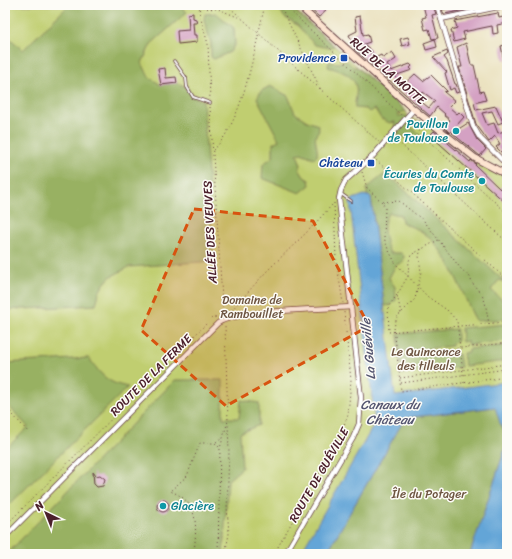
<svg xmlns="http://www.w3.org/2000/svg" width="512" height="559" viewBox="0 0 512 559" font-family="Sriracha,sans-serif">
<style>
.green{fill:#c0ce70;stroke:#85764e}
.forest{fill:#98b162;stroke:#716846}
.water{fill:#64a5d7;stroke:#576281}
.building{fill:#d4a1c3;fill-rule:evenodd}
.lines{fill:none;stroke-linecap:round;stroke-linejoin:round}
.lane-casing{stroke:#623c41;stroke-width:3.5}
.street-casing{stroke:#623c41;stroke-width:6}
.secondary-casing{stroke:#623c41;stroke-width:8}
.path{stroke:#623c41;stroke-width:1;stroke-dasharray:1 3;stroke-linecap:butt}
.lane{stroke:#fff;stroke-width:2}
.street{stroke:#fff;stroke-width:4.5}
.secondary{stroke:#fde4d0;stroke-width:6}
.marked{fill:#d8530f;fill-opacity:0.2;stroke:#d8530f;stroke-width:3;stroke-dasharray:8 5;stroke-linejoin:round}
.transit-dot{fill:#1a4fb4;stroke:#fdfcf7;stroke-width:1.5}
.culture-dot{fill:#0f9aa8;stroke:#fdfcf7;stroke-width:1.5}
.labels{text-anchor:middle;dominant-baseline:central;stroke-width:3;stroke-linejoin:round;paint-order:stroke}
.transit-label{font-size:12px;fill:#164399;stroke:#fdfcf7;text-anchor:end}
.street-label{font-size:12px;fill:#4a1f2b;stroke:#fdfcf7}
.culture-label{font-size:12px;fill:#0d838f;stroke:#fdfcf7;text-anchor:end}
.park-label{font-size:12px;fill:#6d5440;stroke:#fdfcf7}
.water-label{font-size:13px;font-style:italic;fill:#545570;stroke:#fdfcf7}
</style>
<rect width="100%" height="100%" fill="#fdfcf7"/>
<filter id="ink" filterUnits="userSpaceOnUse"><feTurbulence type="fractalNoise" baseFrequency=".025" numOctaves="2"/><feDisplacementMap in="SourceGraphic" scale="8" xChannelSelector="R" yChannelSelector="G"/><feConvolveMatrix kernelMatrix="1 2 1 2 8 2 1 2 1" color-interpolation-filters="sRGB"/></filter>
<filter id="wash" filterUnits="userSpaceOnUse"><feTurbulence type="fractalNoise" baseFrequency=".012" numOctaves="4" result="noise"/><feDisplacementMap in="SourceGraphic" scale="16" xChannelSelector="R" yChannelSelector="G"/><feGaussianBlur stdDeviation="0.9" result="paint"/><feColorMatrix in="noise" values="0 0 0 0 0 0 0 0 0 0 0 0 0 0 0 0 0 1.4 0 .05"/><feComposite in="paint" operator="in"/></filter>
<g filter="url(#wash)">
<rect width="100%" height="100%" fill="#eae1be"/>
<path class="green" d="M 5,5 L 290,5 L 406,111 L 408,116 L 419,122 L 423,120 L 443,136 L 470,162 L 472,158 L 507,178 L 507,554 L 5,554 Z"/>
<g class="forest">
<path d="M 69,5 L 179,5 L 187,12 L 151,44 L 142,63 L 149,77 L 161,85 L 177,83 L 187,87 L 193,97 L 203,101 L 214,261 L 129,267 L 110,277 L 104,284 L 99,292 L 96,305 L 5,310 L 5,34 L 23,50 Z"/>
<path d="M 278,5 L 288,5 L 334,46 L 329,48 L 315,45 L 297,25 L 284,17 Z"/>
<path d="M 216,13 L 234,28 L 235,44 L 230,52 L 214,59 L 211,57 L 211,43 L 204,20 L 205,14 Z"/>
<path d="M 344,61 L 348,62 L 353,67 L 357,67 L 406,111 L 397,114 L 398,116 L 405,115 L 411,121 L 409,125 L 421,136 L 414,140 L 400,136 L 398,139 L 399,132 L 394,128 L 395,122 L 390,123 L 381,119 L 375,109 L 369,112 L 366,109 L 355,108 C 354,103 356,100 356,95 C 359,77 343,71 328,67 L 329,62 L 338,63 Z"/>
<path d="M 270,86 L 288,96 L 295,113 L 307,121 L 318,125 L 319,130 C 311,139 319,145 317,156 L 314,158 L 301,153 L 297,154 L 301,165 L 299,169 L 304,177 L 309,180 L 310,185 L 300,193 L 262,178 L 263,164 L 273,157 L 273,143 L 279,140 L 257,98 L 261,91 Z"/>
<path d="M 386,173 L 506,283 L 499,280 L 491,290 L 506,303 L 507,319 L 476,321 C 462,294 449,252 424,233 C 418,228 409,227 402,222 L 401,215 L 389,213 C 380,223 385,242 390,253 L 401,253 L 404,256 L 403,262 L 396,265 L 389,278 L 395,287 L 396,300 L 391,305 L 384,306 L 371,197 L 367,196 L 367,188 Z"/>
<path d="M 507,324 L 507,341 L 468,345 L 467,341 L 462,342 L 461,328 Z"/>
<path d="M 457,329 L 457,342 L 452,343 L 452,346 L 399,352 L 398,334 Z"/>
<path d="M 507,345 L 507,361 L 465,366 L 463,353 L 469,352 L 469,349 Z"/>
<path d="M 452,351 L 453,355 L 459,354 L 461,367 L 402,374 L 400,356 Z"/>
<path d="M 89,358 C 101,375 107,383 128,387 L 5,509 L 5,450 L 28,427 L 5,402 L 5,363 Z"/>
<path d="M 175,380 L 223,380 L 223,418 L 239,418 L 241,400 L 259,403 L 259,425 L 240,433 L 242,468 L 228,480 L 223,554 L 7,554 Z"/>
<path d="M 495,407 C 499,418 507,432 507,443 L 470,554 L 326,554 L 405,418 Z"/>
</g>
<g class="water">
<path d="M 364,195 L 371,197 L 395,396 L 507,382 L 507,435 L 500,423 L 495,407 L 405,418 L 326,554 L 300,554 L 375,423 L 350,203 L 353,199 Z"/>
<path d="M 507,443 L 507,554 L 470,554 Z"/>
</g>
<g id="blocks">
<g class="building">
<path d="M 306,5 L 319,5 L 326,11 L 319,17 Z"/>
<path d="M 423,5 L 433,5 L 436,14 L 432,15 L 438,38 L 432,39 L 429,29 L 425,30 L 422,18 L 426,17 Z"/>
<path d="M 454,5 L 480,5 L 481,7 L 444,14 L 442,10 L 454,7 Z"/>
<path d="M 193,13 L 193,18 L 196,19 L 197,23 L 193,23 L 194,35 L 197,35 L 197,42 L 178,44 L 177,31 L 189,30 L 188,14 Z"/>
<path d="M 498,13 L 499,18 L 507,16 L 507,23 L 497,25 L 498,33 L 493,34 L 492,26 L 487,27 L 463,32 L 465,39 L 454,42 L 451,30 L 457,28 L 455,21 Z"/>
<path d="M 360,16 L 363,35 L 368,34 L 370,42 L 364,44 L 372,51 L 370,54 L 375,58 L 381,55 L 383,58 L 392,52 L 396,59 L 387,65 L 391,71 L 410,64 L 412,66 L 410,68 L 412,70 L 394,76 L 403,85 L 415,74 L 423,81 L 431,75 L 447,91 L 444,92 L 455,101 L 449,107 L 457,114 L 459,112 L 464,117 L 450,133 L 445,128 L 445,126 L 450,120 L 444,115 L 445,114 L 437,107 L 430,116 L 354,49 L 355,48 L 349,35 L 357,31 L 355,17 ZM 423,92 L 435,101 L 429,108 L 418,99 Z"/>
<path d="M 408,37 L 410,44 L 402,46 L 400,39 Z"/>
<path d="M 435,39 L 437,47 L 426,50 L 424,43 Z"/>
<path d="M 466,43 L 471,65 L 474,65 L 480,92 L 483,91 L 486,100 L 474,103 L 476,110 L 496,106 L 503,122 L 498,124 L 492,111 L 482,113 L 487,125 L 494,123 L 498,133 L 507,130 L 507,158 L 496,147 L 500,144 L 495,136 L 489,142 L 476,124 L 459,67 L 462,67 L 457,47 Z"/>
<path d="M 505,45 L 507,59 L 504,60 L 501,46 Z"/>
<path d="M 447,51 L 448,54 L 444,57 L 447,61 L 455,84 L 456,84 L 459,92 L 456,93 L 454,88 L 450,90 L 445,73 L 447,72 L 433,57 Z"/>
<path d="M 165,68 L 166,78 L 176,77 L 177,83 L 161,85 L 158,69 Z"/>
<path d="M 468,123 L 477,140 L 486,149 L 480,156 L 452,133 Z"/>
<path d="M 434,131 L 470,162 L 471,160 L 476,164 L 475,165 L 500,189 L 507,181 L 507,204 L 430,135 Z"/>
<path d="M 93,472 L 96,476 L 100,475 L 105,479 L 103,486 L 97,487 L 94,484 Z"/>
<circle cx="163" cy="506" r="6"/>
</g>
</g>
</g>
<g filter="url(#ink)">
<use href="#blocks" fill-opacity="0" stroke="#623c41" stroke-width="1"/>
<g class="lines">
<g class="lane-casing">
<g id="lane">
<path d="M 174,61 L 186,78 L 187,87 L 193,97 L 210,103"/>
<path d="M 341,194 L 351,201"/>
</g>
</g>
<g class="street-casing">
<g id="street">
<path d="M 437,5 L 473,126 L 480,138 L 507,165"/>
<path d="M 441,19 L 507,5"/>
<path d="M 5,537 L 218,323 C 238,310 323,309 351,307"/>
<path d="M 285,554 L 353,438 L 359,424 L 361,398 L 339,199 L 341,190 L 346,180 L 372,157 L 414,109"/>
</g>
</g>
<g class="secondary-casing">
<path id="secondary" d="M 298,5 L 410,106 L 475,158 L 507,175"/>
</g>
<g class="path">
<path d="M 199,5 L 200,16 L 208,44 L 210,100"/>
<path d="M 227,5 L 379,142"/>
<path d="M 280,5 L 321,90"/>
<path d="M 284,5 L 401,115"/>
<path d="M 199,8 L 218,9 L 240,18"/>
<path d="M 210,107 L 223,315"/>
<path d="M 409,123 L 507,213"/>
<path d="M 395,139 L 507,242"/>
<path d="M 213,150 C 244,122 255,45 265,5"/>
<path d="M 376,160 L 507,280"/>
<path d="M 362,172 L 367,188 L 382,202 L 385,208 L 384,238 L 388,249 L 396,264 L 428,297 L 447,310 L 457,321 L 464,383"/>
<path d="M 383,202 L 399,201 L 424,221 L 461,269 L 470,277 L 472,283 L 482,295 L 485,302 L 489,324"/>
<path d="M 334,203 L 336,259 L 343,303"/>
<path d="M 421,249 L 419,256 L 421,272 L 415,299 L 397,317 L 394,327 L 401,391 L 507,377"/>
<path d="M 397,295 L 388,307 L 389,332 L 507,322"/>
<path d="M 229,313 L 266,272 L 310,229 L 333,204"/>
<path d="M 401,313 L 397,295 L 408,276 L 409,261 L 411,255 L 438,240"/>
<path d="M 397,355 L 507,343"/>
<path d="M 400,378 L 507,364"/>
<path d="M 401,383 L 507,369"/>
<path d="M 5,406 L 29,433"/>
<path d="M 216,442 L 221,439"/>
<path d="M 5,526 L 212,318 L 219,317"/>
<path d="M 194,554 C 196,528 201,502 170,491 L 187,476 L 200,443 L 215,443 L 219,447"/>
<path d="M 218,554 L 220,448 L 228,421 L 225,326"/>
<path d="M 225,554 L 229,534 L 227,507 L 229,452 L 228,423"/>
<path d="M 274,554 L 338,440 L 348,415 L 351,380 L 344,312"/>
</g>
<use href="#lane" class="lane"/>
<use href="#street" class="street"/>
<use href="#secondary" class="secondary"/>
</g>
</g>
<path class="marked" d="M 194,209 L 313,221 L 369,326 L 226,406 L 141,330 Z"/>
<g class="transit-dot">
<rect x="340" y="54" width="8" height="8" rx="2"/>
<rect x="367" y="159" width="8" height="8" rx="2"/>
</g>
<g class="culture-dot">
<circle cx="456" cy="131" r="4"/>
<circle cx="482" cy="181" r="4"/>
<circle cx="163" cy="506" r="4"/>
</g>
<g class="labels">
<g class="transit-label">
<text x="336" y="58">Providence</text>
<text x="363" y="163">Château</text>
</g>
<g class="street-label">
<text transform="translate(388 71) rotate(41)">RUE DE LA MOTTE</text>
<text transform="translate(210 232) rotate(-93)">ALLÉE DES VEUVES</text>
<text transform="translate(151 375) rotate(-45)">ROUTE DE LA FERME</text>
<text transform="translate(319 475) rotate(-60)">ROUTE DE GUÉVILLE</text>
</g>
<g class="culture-label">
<text x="448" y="124">Pavillon<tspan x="448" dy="14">de Toulouse</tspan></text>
<text x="474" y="174">Écuries du Comte<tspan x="474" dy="14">de Toulouse</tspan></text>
<text x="171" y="506" text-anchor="start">Glacière</text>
</g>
<g class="park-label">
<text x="252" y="300">Domaine de<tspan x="252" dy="14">Rambouillet</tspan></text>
<text x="426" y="352">Le Quinconce<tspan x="426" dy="14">des tilleuls</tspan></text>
<text x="429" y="494">Île du Potager</text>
</g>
<g class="water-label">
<text transform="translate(368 349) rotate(-95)">La Guéville</text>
<text x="390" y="404">Canaux du<tspan x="390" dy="15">Château</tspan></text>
</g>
</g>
<rect width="512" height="559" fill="none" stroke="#fdfcf7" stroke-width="20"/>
<g transform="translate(46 513) rotate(317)" stroke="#fdfcf7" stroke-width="3" paint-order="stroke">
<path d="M0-3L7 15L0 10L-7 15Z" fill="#4a1f2b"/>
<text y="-6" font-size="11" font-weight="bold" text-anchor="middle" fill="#4a1f2b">N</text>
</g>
</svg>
